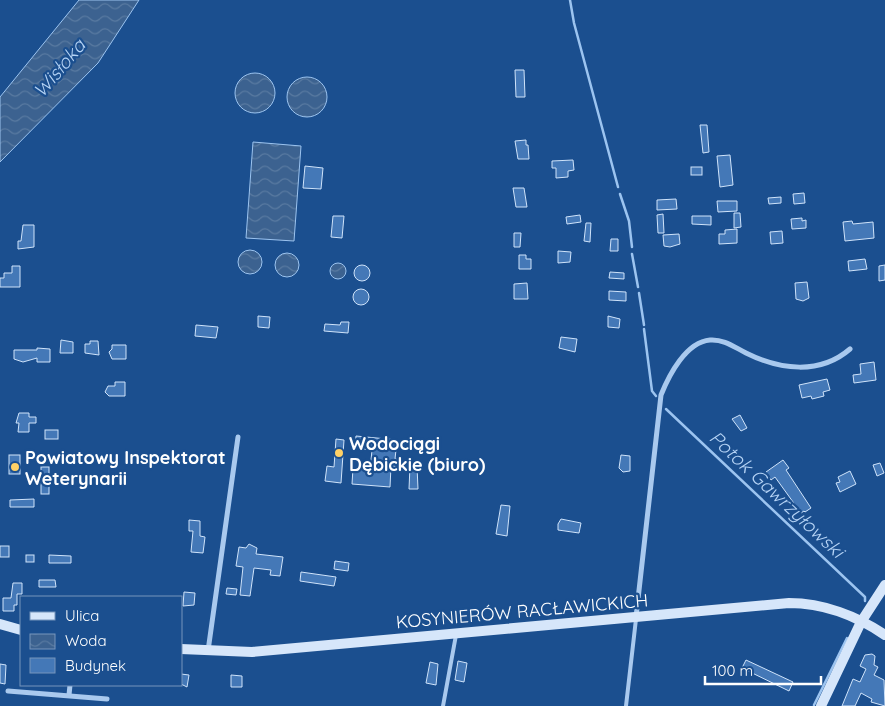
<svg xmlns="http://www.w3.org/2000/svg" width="885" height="706" viewBox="0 0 885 706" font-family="Quicksand,sans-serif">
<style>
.water{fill:url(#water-waves);stroke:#9cc4f0}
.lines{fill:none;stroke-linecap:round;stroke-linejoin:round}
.stream{stroke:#9cc4f0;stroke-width:2.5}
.building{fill:#4478b7;stroke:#cfe3fa}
.lane{stroke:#a9c9ee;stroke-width:4}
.street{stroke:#a9c9ee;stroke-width:5}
.secondary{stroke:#d6e6fa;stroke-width:10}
.poi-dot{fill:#ffd166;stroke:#1b4f8f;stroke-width:2}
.labels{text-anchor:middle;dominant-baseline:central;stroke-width:4.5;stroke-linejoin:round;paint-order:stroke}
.poi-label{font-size:18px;font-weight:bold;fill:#fff;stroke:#1b4f8f;text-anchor:start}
.street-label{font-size:18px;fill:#fff;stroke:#1b4f8f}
.water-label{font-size:19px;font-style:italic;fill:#b5d3f5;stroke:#1b4f8f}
</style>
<defs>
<pattern id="water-waves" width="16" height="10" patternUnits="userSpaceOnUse" patternTransform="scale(1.25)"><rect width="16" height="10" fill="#3c6290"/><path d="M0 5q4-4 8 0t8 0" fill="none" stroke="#597aa1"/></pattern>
</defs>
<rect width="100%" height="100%" fill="#1b4f8f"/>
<g class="water">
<path d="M 79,0 L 139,0 L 98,63 L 0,162 L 0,97 Z"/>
<circle cx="255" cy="93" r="20"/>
<circle cx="307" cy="97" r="20"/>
<path d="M 253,142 L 301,146 L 294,241 L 246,238 Z"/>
<circle cx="250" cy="262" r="12"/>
<circle cx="287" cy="265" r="12"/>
<circle cx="338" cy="271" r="8"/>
</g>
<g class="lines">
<g class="stream">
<path d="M 570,0 L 574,23 L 618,187"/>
<path d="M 620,194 L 629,221 L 632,247"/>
<path d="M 632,254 L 638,287"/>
<path d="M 639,293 L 644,325"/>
<path d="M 644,329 L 652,391 L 656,396"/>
<path d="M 666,409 L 865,597 L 865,601"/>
<path d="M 814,705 L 847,638"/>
</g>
</g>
<g class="building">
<path d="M 515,70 L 524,70 L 525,97 L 516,97 Z"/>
<path d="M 700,125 L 707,125 L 709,152 L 703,153 Z"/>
<path d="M 526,140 L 526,145 L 528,145 L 529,159 L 518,159 L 515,141 Z"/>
<path d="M 730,155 L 733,185 L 720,187 L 717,156 Z"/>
<path d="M 573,160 L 574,170 L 568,171 L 568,177 L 556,178 L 556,168 L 552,168 L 552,161 Z"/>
<path d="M 305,166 L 323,168 L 321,189 L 303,188 Z"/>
<rect x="691" y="167" width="11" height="8"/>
<path d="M 513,188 L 524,188 L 527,207 L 516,207 Z"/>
<path d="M 804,193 L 805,203 L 794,204 L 793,194 Z"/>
<path d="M 781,197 L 781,203 L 769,204 L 768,198 Z"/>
<path d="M 676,199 L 677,209 L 657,210 L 657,200 Z"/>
<path d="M 717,201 L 737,201 L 737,211 L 718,212 Z"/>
<path d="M 734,213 L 740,213 L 741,227 L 734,228 Z"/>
<path d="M 663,214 L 664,233 L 658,233 L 657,215 Z"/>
<path d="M 580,215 L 581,222 L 567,224 L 566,217 Z"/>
<path d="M 333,216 L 344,216 L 342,238 L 331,237 Z"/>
<path d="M 692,216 L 711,216 L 711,225 L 692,224 Z"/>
<path d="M 802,218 L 802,221 L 806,220 L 806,228 L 792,229 L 791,219 Z"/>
<path d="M 852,221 L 853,224 L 873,222 L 874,238 L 845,241 L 843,222 Z"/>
<path d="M 586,223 L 591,223 L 590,242 L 584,241 Z"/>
<path d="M 23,225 L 34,225 L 34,247 L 18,249 L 18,241 L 21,241 Z"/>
<path d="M 737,229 L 737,243 L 719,244 L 719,234 L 725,234 L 725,230 Z"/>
<path d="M 782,231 L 783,243 L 771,244 L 770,232 Z"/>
<path d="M 514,233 L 521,233 L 520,247 L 514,247 Z"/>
<path d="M 679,234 L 680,244 L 670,247 L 664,246 L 663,235 Z"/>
<path d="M 611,239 L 618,239 L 618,251 L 610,251 Z"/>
<path d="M 558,251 L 571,252 L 570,262 L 558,263 Z"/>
<path d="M 519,255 L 526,255 L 526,259 L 531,259 L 531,269 L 519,269 Z"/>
<path d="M 865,259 L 867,269 L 849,271 L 848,261 Z"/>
<circle cx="362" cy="273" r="8"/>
<path d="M 885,265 L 885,280 L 879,281 L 879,266 Z"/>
<path d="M 12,266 L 20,266 L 20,287 L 0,287 L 0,278 L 4,278 L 4,273 L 12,273 Z"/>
<path d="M 610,272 L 624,273 L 624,279 L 609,278 Z"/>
<path d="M 807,282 L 809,298 L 803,301 L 796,299 L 795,283 Z"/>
<path d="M 527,283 L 528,299 L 514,299 L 514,284 Z"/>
<circle cx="361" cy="297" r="8"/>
<path d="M 609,291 L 626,292 L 626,301 L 609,300 Z"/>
<path d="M 258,316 L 270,317 L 269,328 L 258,327 Z"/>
<path d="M 608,316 L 620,319 L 619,328 L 608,327 Z"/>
<path d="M 341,322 L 349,322 L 348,333 L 324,331 L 325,324 L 340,325 Z"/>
<path d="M 196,325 L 218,327 L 216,338 L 195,336 Z"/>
<path d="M 561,337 L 577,339 L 575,352 L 559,348 Z"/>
<path d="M 61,340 L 73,342 L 73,353 L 60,353 Z"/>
<path d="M 90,341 L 98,341 L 99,355 L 85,353 L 85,344 L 90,344 Z"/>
<path d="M 112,345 L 126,345 L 126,359 L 112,359 L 109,352 L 112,349 Z"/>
<path d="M 37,348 L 50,349 L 50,362 L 37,362 L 37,358 L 23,362 L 14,359 L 14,350 L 37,350 Z"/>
<path d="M 874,362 L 876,380 L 854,383 L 853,375 L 861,374 L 860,364 Z"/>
<path d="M 827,379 L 830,390 L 823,392 L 824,396 L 812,399 L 811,396 L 802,398 L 799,385 Z"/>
<path d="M 115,382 L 125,382 L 125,396 L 109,396 L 105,392 L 108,386 L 115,386 Z"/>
<path d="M 19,413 L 29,413 L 29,417 L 36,417 L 36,423 L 29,423 L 29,432 L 18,432 L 19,423 L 16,423 Z"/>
<path d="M 740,415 L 747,428 L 741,431 L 732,419 Z"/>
<rect x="45" y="430" width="13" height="9"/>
<path d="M 356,436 L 397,440 L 395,459 L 400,460 L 400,467 L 391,466 L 390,487 L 352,484 L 353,468 L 370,470 L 372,450 L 355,448 Z"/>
<path d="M 336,439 L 344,440 L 341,483 L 325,481 L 327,466 L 334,467 Z"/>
<rect x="9" y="455" width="11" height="19"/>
<path d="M 621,455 L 630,456 L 630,471 L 623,472 L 619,468 Z"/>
<path d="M 783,460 L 789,468 L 786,470 L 811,508 L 805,512 L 804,511 L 801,513 L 775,477 L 771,480 L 766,472 Z"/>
<path d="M 880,463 L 884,473 L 877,476 L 873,465 Z"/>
<path d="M 410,466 L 417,466 L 418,489 L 409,489 Z"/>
<rect x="41" y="467" width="8" height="27"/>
<path d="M 850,471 L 856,484 L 840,492 L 836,483 L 840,482 L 838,477 Z"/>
<path d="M 34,499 L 34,507 L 10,507 L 10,500 Z"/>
<path d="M 501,505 L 510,506 L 507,536 L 496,534 Z"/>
<path d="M 561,519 L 581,523 L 579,533 L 558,530 L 558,524 Z"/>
<path d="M 189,520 L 200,521 L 200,536 L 205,537 L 203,553 L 191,552 L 193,531 L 189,531 Z"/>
<path d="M 249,544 L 257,548 L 256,554 L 283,557 L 280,576 L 270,575 L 271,570 L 254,568 L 250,596 L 240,595 L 243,567 L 236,566 L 239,547 L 246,548 Z"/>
<rect x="0" y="546" width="9" height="11"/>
<rect x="26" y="555" width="8" height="7"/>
<path d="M 49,555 L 71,556 L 71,563 L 49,563 Z"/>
<path d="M 335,561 L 349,563 L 348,571 L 334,569 Z"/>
<path d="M 301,572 L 336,577 L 334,586 L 300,581 Z"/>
<path d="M 39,580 L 55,580 L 56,587 L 39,587 Z"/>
<path d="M 13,583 L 22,583 L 22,594 L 17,594 L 17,605 L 14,605 L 14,611 L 3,611 L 3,598 L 11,598 Z"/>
<path d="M 227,588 L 237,589 L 236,595 L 226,594 Z"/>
<path d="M 184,592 L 195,593 L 194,605 L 183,606 Z"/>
<path d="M 872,654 L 875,656 L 874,665 L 878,667 L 874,675 L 884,680 L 885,706 L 871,702 L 872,699 L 861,693 L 855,706 L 842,706 L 853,679 L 860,682 L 866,669 L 860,666 L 865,655 Z"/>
<path d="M 746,660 L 793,682 L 789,691 L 742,668 Z"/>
<path d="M 458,661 L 467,663 L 464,682 L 455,680 Z"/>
<path d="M 430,662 L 438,664 L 436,685 L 426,683 Z"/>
<path d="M 0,664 L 6,665 L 5,684 L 0,683 Z"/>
<path d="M 181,674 L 189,675 L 187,687 L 181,684 Z"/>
<path d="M 231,675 L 242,676 L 242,687 L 231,687 Z"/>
</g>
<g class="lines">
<g class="lane">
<path d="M 443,706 L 456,635"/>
<path d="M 626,706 L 636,619"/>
</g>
<g class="street">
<path d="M 636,617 L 661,395 C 669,375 686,342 710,340 C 724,339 734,347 746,353 C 780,370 820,375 850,349"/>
<path d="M 208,651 L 238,437"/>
<path d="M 8,691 L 107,699"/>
<path d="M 69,695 L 70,685"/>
</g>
<g class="secondary">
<path d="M 0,624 L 21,630"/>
<path d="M 181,649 L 252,652 L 789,603 C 823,603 857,616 885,635"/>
<path d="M 821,706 L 861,622 L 885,585"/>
</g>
</g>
<g class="poi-dot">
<circle cx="339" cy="453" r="5"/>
<circle cx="15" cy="467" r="5"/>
</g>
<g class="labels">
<g class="poi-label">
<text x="349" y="443">Wodociągi<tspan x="349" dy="21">Dębickie (biuro)</tspan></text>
<text x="25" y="457">Powiatowy Inspektorat<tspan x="25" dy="21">Weterynarii</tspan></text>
</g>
<g class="street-label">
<text transform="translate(522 611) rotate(-5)">KOSYNIERÓW RACŁAWICKICH</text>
</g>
<g class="water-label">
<text transform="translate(59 68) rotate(-50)">Wisłoka</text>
<text transform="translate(777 494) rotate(43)">Potok Gawrzyłowski</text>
</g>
</g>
<rect x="20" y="596" width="162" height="90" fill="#1b4f8f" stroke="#7695bc"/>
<rect x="30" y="612" width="25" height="8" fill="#d6e6fa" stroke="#7695bc"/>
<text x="65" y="621" font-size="15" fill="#ffffff">Ulica</text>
<rect x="30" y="634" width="25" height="15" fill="url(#water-waves)" stroke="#7695bc"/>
<text x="65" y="646" font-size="15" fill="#ffffff">Woda</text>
<rect x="30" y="658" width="25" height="15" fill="#4478b7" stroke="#7695bc"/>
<text x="65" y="671" font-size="15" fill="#ffffff">Budynek</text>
<path d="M705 676v8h116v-8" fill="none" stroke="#ffffff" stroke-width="2.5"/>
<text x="712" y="676" font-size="15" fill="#ffffff" stroke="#1b4f8f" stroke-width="4" paint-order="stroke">100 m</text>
</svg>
